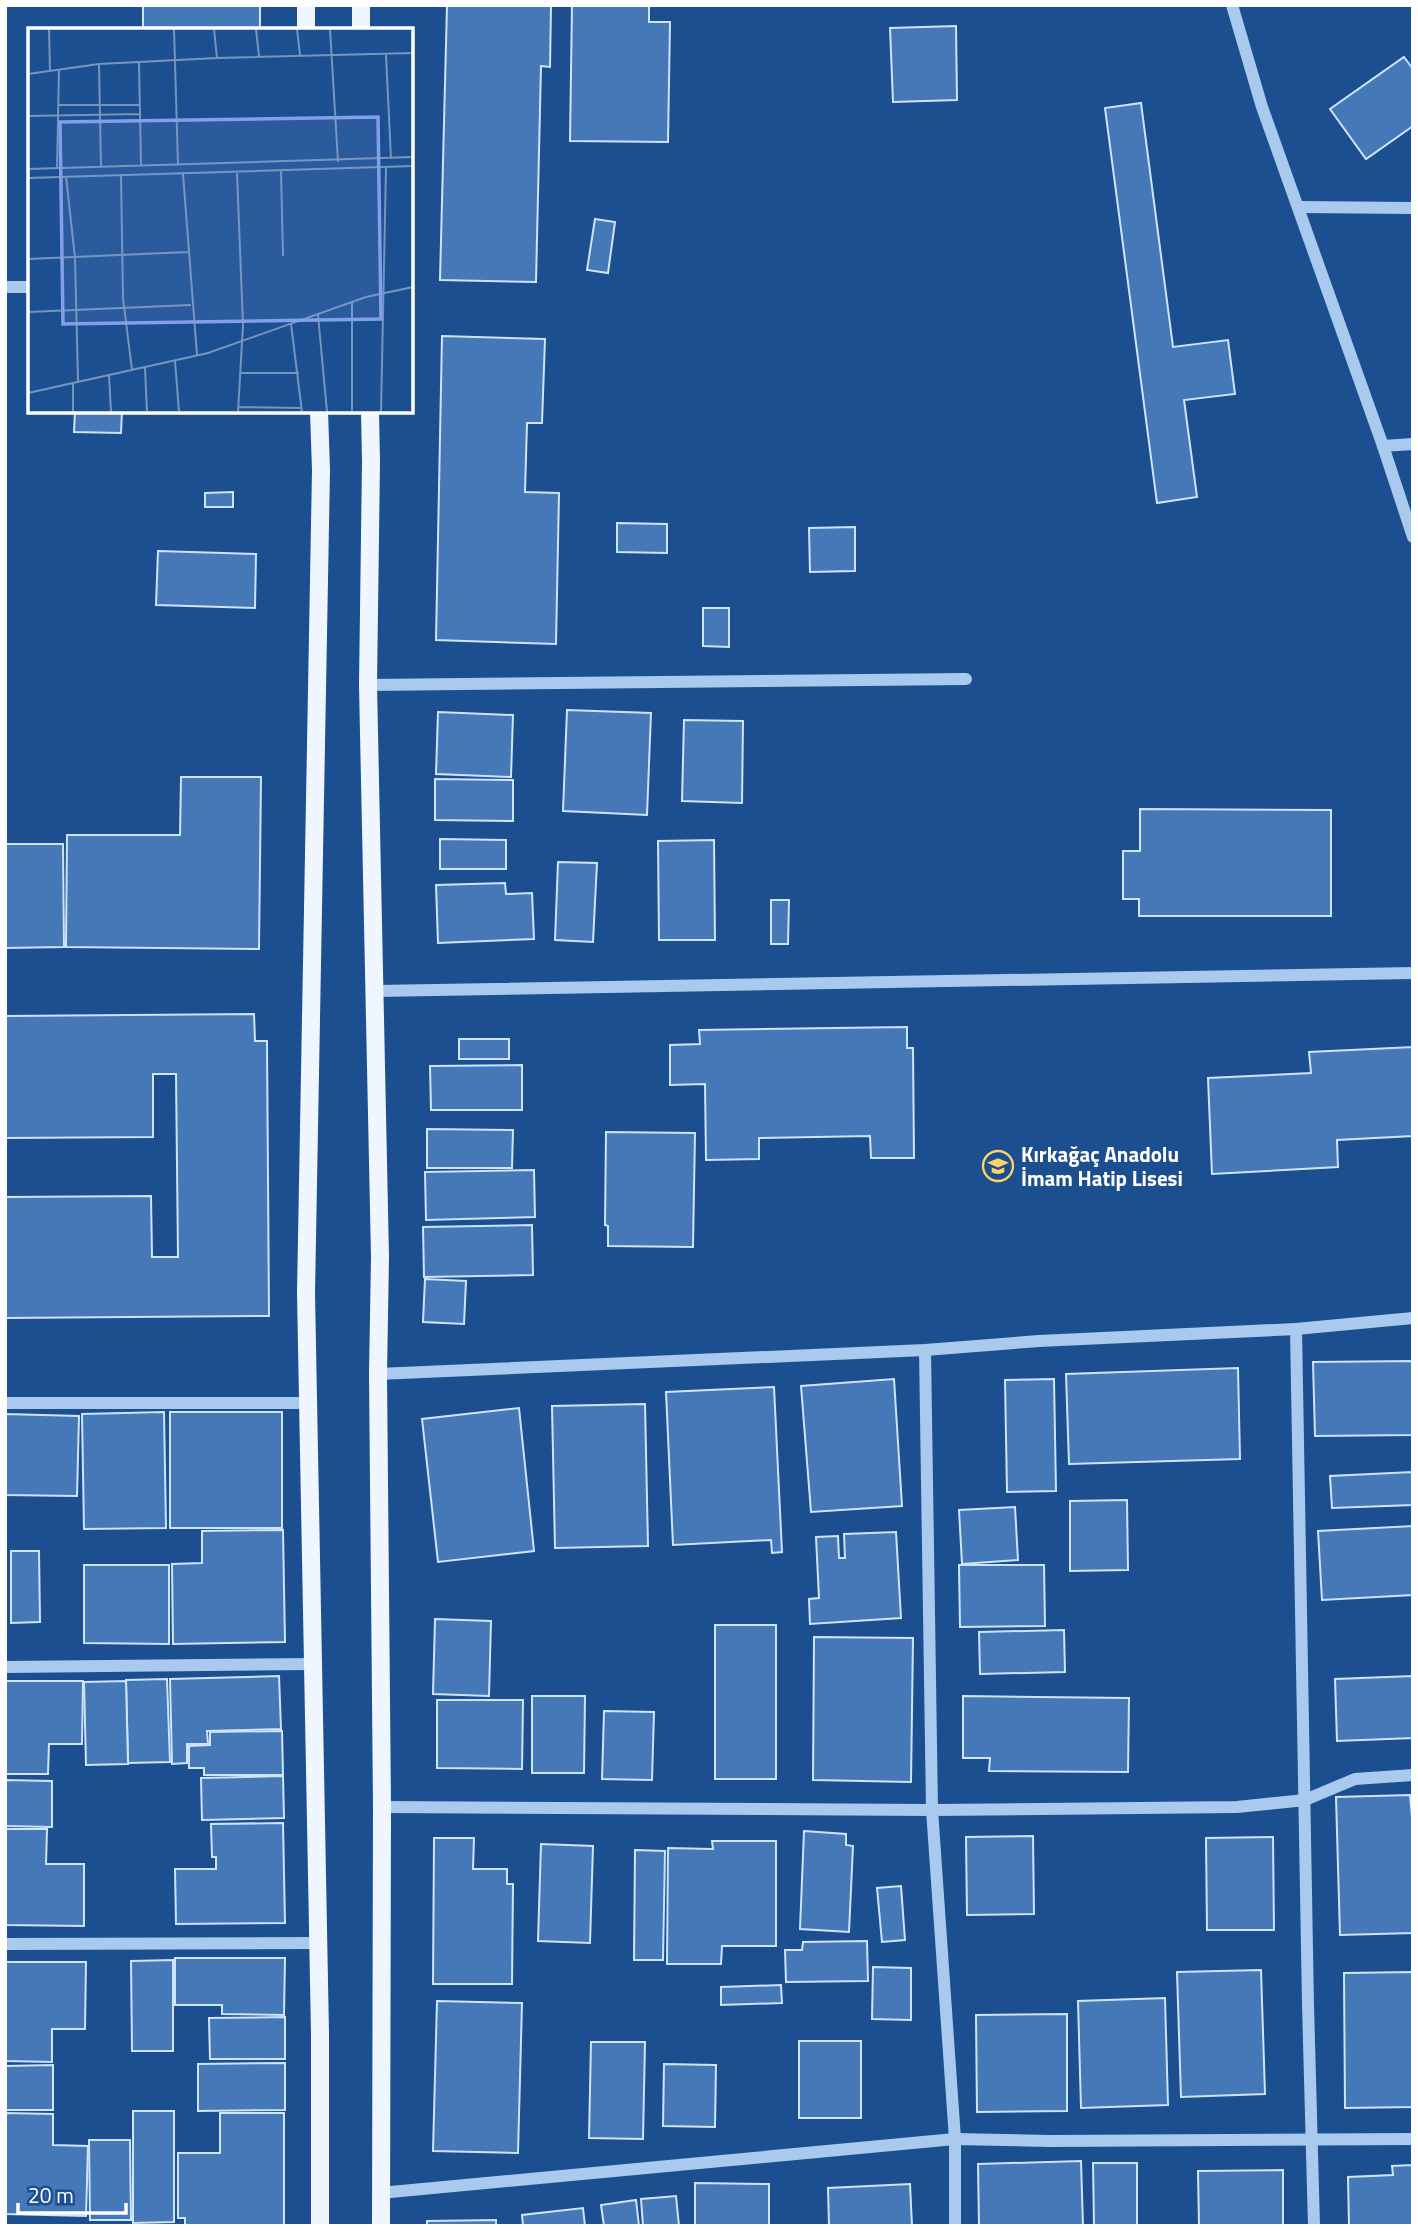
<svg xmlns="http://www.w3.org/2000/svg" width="1418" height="2231" viewBox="0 0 1418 2231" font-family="'Titillium Web',sans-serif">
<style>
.building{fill:#4478b7;stroke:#cfe3fa;stroke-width:2}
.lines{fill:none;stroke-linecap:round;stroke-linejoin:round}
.minor{stroke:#a9c9ee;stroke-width:12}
.major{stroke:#f0f6ff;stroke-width:18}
.labels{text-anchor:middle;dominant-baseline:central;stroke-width:7;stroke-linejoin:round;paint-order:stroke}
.poi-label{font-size:21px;font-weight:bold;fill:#fff;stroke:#1b4f8f;text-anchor:start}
.inset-road{fill:none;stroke:#7695bc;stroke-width:2}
.view{fill:#839eea;fill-opacity:0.15;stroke:#839eea;stroke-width:3.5}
.inset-edge{fill:none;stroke:#fff;stroke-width:3.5}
</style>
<rect width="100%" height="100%" fill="#1b4f8f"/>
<g class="building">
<rect x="143" y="5" width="117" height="25"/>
<path d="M 447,5 L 551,5 L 550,67 L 541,66 L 536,282 L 440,280 Z"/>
<path d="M 572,5 L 649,6 L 649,22 L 670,22 L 668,142 L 570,141 Z"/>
<path d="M 956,26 L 957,100 L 893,102 L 890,28 Z"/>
<path d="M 1404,57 L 1413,69 L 1413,126 L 1366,159 L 1330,109 Z"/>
<path d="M 1141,103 L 1173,347 L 1228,340 L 1235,394 L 1184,400 L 1197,497 L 1157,503 L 1105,108 Z"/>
<path d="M 595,219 L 615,222 L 608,273 L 587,270 Z"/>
<path d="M 442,336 L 545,339 L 542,423 L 527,423 L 525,492 L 559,493 L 556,644 L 436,640 Z"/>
<path d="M 75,411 L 122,411 L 121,433 L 74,432 Z"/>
<path d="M 233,492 L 233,507 L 205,507 L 205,493 Z"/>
<path d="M 617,523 L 667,524 L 667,553 L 617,552 Z"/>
<path d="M 855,527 L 855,571 L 810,572 L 809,528 Z"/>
<path d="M 158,551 L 256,554 L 255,608 L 156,605 Z"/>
<path d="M 703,608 L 729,608 L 729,647 L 703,646 Z"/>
<path d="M 567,710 L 651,713 L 647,815 L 563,811 Z"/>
<path d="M 438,712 L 513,715 L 511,777 L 436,774 Z"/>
<path d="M 684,720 L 743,721 L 742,803 L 682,801 Z"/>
<path d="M 181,777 L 261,777 L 259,949 L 66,947 L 67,835 L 180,835 Z"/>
<path d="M 435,779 L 513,780 L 513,821 L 435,820 Z"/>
<path d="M 1140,809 L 1331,810 L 1331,916 L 1139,916 L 1139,899 L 1123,899 L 1123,851 L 1140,851 Z"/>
<path d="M 440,839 L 506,840 L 506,869 L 440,869 Z"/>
<path d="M 714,840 L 715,940 L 659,940 L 658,841 Z"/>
<path d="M 5,844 L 63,844 L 64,947 L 5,948 Z"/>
<path d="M 558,862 L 597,863 L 593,942 L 555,940 Z"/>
<path d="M 505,883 L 506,894 L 532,893 L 534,939 L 438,943 L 436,885 Z"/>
<path d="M 771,900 L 789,900 L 788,944 L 771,944 Z"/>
<path d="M 254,1014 L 255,1041 L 267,1041 L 269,1316 L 5,1318 L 5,1197 L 151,1196 L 152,1257 L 178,1257 L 176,1074 L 153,1074 L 153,1137 L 5,1138 L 5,1016 Z"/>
<path d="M 907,1027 L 907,1048 L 913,1048 L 914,1158 L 871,1158 L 870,1136 L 759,1138 L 759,1159 L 706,1160 L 705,1084 L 670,1085 L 670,1045 L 700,1044 L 699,1030 Z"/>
<rect x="459" y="1039" width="50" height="20"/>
<path d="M 1413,1047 L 1413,1136 L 1337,1140 L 1338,1167 L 1212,1174 L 1208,1078 L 1311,1073 L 1309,1052 Z"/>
<path d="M 522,1065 L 522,1110 L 431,1110 L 430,1066 Z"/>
<path d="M 427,1129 L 513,1130 L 512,1168 L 427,1168 Z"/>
<path d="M 606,1132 L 695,1133 L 693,1247 L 608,1246 L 608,1226 L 605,1225 Z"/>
<path d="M 534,1170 L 535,1217 L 426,1220 L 425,1172 Z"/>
<path d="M 532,1225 L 533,1275 L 424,1277 L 423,1227 Z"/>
<path d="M 425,1279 L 466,1281 L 464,1324 L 423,1322 Z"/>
<path d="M 1413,1361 L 1413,1435 L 1315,1436 L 1313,1362 Z"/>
<path d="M 1238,1368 L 1240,1459 L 1069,1464 L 1066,1374 Z"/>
<path d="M 894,1379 L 902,1506 L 811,1512 L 801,1386 Z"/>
<path d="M 1054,1379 L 1056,1491 L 1007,1492 L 1005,1380 Z"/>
<path d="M 774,1387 L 782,1552 L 772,1553 L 771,1540 L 673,1545 L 666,1392 Z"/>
<path d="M 645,1404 L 648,1546 L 555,1548 L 552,1406 Z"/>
<path d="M 519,1408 L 534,1551 L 438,1562 L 422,1419 Z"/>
<path d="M 164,1412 L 166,1528 L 84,1529 L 82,1414 Z"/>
<rect x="170" y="1412" width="112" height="116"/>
<path d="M 5,1414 L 79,1416 L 77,1496 L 5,1495 Z"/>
<path d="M 1412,1472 L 1413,1505 L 1332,1508 L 1330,1476 Z"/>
<path d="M 1127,1500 L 1128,1570 L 1070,1571 L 1070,1501 Z"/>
<path d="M 1015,1507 L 1018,1560 L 962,1564 L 959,1510 Z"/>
<path d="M 1413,1526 L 1413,1595 L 1322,1600 L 1318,1531 Z"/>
<path d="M 283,1530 L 285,1642 L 173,1644 L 172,1564 L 202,1563 L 202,1531 Z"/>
<path d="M 896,1532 L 901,1618 L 810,1624 L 809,1599 L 819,1598 L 816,1537 L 838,1536 L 839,1558 L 845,1558 L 844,1534 Z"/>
<path d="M 11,1551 L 39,1551 L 40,1622 L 11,1623 Z"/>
<path d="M 84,1565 L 169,1565 L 169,1644 L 84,1643 Z"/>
<path d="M 959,1565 L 1044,1565 L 1045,1626 L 960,1627 Z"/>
<path d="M 435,1619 L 491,1621 L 489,1696 L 433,1694 Z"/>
<rect x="715" y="1625" width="61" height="154"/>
<path d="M 1064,1630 L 1065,1672 L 980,1674 L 979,1632 Z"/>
<path d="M 814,1637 L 913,1638 L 911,1782 L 813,1780 Z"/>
<path d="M 279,1676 L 281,1729 L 207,1731 L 208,1744 L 187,1744 L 187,1763 L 172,1764 L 170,1679 Z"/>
<path d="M 1413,1676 L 1413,1738 L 1337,1741 L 1335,1679 Z"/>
<path d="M 167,1679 L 170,1762 L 128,1763 L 126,1680 Z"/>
<path d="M 5,1681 L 83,1681 L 82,1744 L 49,1744 L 48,1774 L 5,1774 Z"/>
<path d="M 126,1681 L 128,1764 L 86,1765 L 84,1682 Z"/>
<path d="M 532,1696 L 585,1696 L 584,1773 L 532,1773 Z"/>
<path d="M 963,1696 L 1129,1698 L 1128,1772 L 989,1771 L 990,1758 L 963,1758 Z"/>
<path d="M 437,1700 L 523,1700 L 522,1769 L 437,1768 Z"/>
<path d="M 604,1711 L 654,1712 L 652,1780 L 602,1779 Z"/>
<path d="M 282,1731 L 283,1775 L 204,1775 L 204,1768 L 189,1768 L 189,1746 L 210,1745 L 210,1732 Z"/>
<path d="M 283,1776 L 284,1818 L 202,1820 L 201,1778 Z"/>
<path d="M 5,1780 L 52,1781 L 52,1827 L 5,1826 Z"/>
<path d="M 1410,1795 L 1413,1828 L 1413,1933 L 1340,1935 L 1336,1797 Z"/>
<path d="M 283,1823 L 285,1923 L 176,1924 L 175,1869 L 216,1869 L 216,1857 L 212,1857 L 211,1824 Z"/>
<path d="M 5,1829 L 47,1829 L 46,1864 L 84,1864 L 84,1926 L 5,1925 Z"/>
<path d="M 804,1831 L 846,1834 L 846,1845 L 853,1846 L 849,1932 L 800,1929 Z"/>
<path d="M 1033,1836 L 1034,1914 L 967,1915 L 966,1837 Z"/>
<path d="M 1273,1837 L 1274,1930 L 1207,1930 L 1206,1838 Z"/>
<path d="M 434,1838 L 474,1838 L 473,1869 L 507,1869 L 507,1884 L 513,1884 L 512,1984 L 433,1984 Z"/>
<path d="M 712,1841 L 776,1841 L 776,1946 L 722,1946 L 721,1964 L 667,1964 L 668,1848 L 713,1849 Z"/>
<path d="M 541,1844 L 593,1846 L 590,1943 L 538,1941 Z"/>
<path d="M 635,1850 L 665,1851 L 663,1960 L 634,1960 Z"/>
<path d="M 901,1886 L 905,1940 L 882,1942 L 877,1888 Z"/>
<path d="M 867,1941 L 868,1981 L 786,1982 L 785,1950 L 802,1950 L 803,1942 Z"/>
<path d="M 175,1958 L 285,1958 L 284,2015 L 222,2014 L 222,2005 L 175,2005 Z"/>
<path d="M 173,1960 L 173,2051 L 132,2051 L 131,1961 Z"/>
<path d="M 5,1962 L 86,1962 L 85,2029 L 52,2029 L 52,2062 L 5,2061 Z"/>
<path d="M 873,1967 L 911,1968 L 911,2020 L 872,2019 Z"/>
<path d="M 1261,1970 L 1265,2094 L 1181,2097 L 1177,1972 Z"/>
<path d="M 1413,1972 L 1413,2107 L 1345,2108 L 1344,1973 Z"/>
<path d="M 781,1985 L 782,2003 L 721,2005 L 721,1987 Z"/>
<path d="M 1165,1998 L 1168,2105 L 1081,2108 L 1078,2001 Z"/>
<path d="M 437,2001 L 522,2003 L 518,2153 L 433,2151 Z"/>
<path d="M 1067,2014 L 1067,2111 L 977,2112 L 976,2015 Z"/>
<path d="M 285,2017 L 285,2059 L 210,2059 L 209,2018 Z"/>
<rect x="799" y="2041" width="62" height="77"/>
<path d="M 591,2042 L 645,2042 L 643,2139 L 589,2138 Z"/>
<path d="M 285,2063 L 285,2110 L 198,2111 L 198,2064 Z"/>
<path d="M 664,2064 L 716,2065 L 715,2127 L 663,2126 Z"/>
<path d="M 53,2065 L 53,2110 L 5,2110 L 5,2066 Z"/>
<path d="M 133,2111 L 174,2111 L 174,2222 L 133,2223 Z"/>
<path d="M 5,2113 L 53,2114 L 53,2145 L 88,2146 L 86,2216 L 5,2214 Z"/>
<path d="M 220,2113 L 284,2113 L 284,2226 L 185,2226 L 185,2218 L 178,2218 L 178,2153 L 220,2153 Z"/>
<path d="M 89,2140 L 130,2140 L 131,2220 L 90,2220 Z"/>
<path d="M 1081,2161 L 1083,2226 L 979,2226 L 978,2164 Z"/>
<path d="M 1093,2163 L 1137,2163 L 1137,2226 L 1094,2226 Z"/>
<path d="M 1413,2165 L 1413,2226 L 1349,2226 L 1348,2177 L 1393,2175 L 1392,2166 Z"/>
<path d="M 1283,2170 L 1283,2226 L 1199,2226 L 1198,2171 Z"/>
<path d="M 695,2183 L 769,2184 L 769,2226 L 695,2226 Z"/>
<path d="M 910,2184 L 912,2226 L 829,2226 L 828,2188 Z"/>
<path d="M 676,2196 L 679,2226 L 643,2226 L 641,2199 Z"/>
<path d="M 636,2200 L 639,2226 L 604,2226 L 601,2205 Z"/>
<path d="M 583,2208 L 585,2226 L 523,2226 L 522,2215 Z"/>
<path d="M 496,2220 L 496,2226 L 427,2226 L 427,2221 Z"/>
</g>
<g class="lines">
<g class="minor">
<path d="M 1232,5 L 1262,107 L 1383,446 L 1413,537"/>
<path d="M 1298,207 L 1413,208"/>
<path d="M 5,287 L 30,287"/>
<path d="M 1383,446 L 1413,444"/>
<path d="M 368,685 L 966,679"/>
<path d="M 375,991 L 1413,973"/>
<path d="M 1296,1329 L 1308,2005 L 1314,2226"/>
<path d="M 925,1350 L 932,1810 L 955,2139 L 955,2226"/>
<path d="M 378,1374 L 925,1350 L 1039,1341 L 1296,1329 L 1413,1318"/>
<path d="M 5,1403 L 309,1403"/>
<path d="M 5,1667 L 314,1664"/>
<path d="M 382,1807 L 932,1810 L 1237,1807 L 1305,1800 L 1355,1779 L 1413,1775"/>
<path d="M 5,1944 L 319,1943"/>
<path d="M 380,2193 L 955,2139 L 1049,2141 L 1413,2139"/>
</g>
<g class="major">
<path d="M 306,5 L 306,30"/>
<path d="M 361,5 L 361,30"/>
<path d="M 319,411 L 321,470 L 306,1293 L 320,2034 L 320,2226"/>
<path d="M 370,411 L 371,462 L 368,685 L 380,1257 L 378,1374 L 382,1807 L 381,2226"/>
</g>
</g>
<defs>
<g id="school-ring" transform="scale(1.575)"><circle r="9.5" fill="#1b4f8f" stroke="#ffd166" stroke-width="1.5"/><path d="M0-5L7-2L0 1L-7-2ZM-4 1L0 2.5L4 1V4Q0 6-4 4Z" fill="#ffd166"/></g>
</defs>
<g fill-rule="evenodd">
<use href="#school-ring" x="998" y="1166"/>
</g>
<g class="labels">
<g class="poi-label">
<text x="1021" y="1154">Kırkağaç Anadolu<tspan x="1021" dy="24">İmam Hatip Lisesi</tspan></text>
</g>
</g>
<g transform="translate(28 28)">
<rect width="385" height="385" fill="#1b4f8f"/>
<path class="inset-road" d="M 21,1 L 22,43M 146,1 L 150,136M 186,1 L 189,30M 228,1 L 231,28M 269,1 L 272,27M 302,1 L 310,134M 358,27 L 363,131M 111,35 L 113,137M 71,36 L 73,139M 0,46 L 71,36 L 189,30 L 385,25M 31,77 L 111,77M 0,88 L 112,86M 29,140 L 31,41M 0,141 L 385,129M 253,143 L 255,228M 209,145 L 215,297 L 210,384M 155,146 L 169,327M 38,148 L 47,230 L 50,353M 93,148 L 95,270 L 104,342M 0,150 L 385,138M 0,231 L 160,224M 324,274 L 324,384M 0,284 L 163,277M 290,287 L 299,384M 263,296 L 274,384M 147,333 L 151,384M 117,340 L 119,384M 212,345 L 271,345M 81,347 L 83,384M 45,355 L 45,384M 0,365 L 180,325 L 338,269 L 385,259M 210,379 L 274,380M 353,384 L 358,140"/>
<path class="view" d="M 350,89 L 353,291 L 35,296 L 32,94 Z"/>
<rect width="385" height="385" class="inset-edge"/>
</g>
<rect width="1418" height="2231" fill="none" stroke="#ffffff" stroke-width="14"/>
<path d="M18 2203v10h108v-10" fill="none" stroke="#ffffff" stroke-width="3.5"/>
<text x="28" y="2203" font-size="21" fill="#ffffff" stroke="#1b4f8f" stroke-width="5" paint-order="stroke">20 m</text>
</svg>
